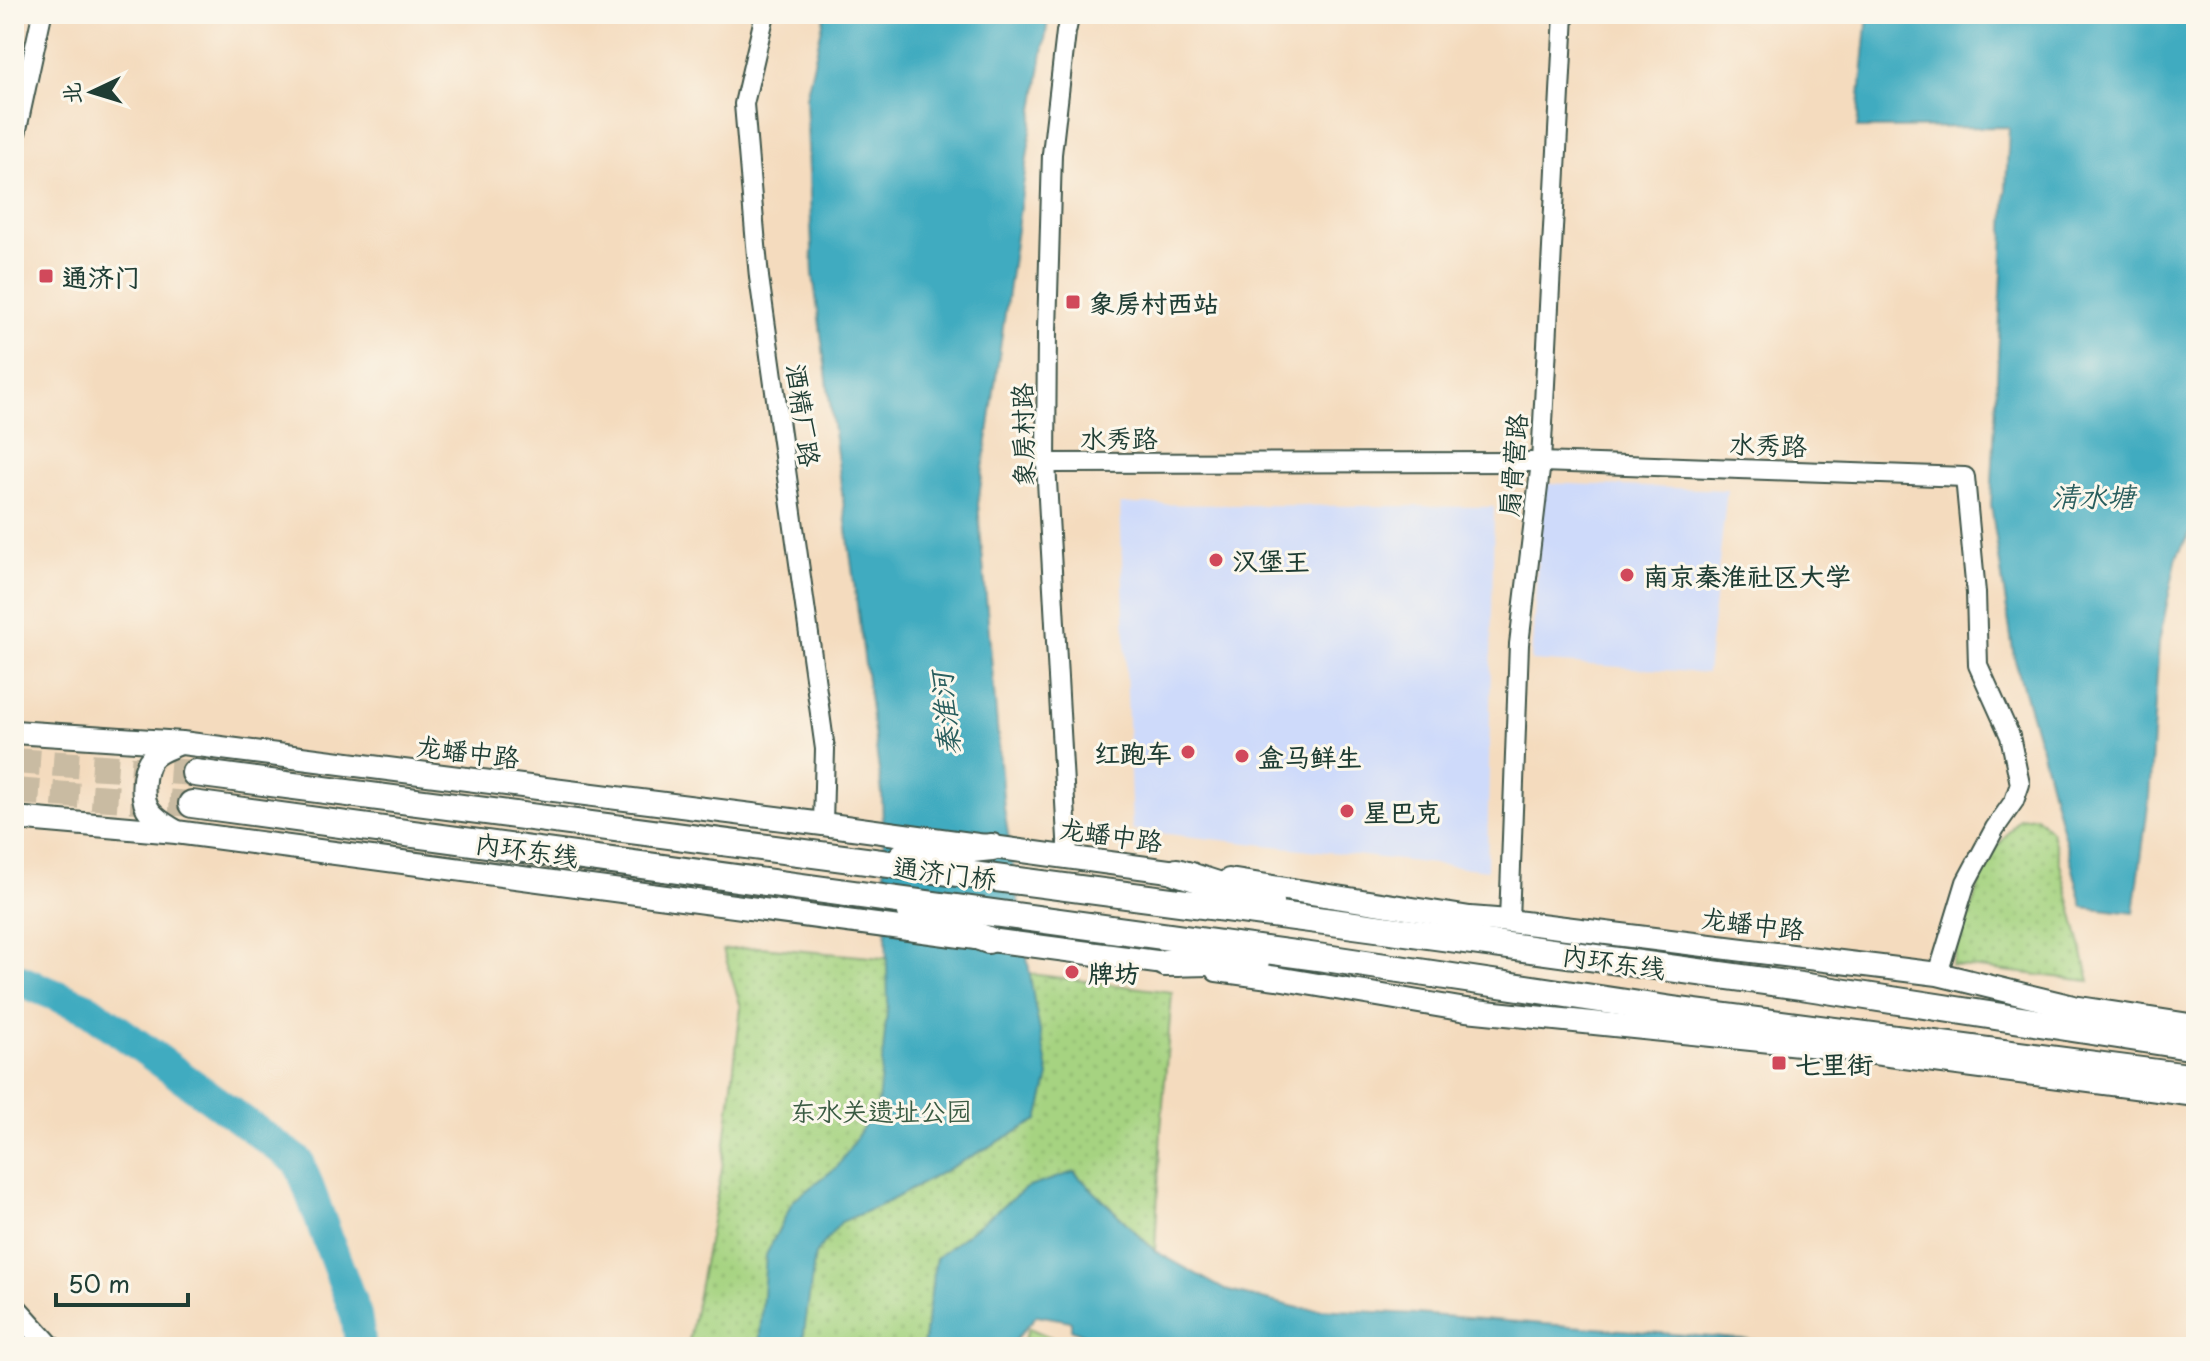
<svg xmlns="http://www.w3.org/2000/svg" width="2210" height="1361" viewBox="0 0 2210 1361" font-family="'Playpen Sans','LXGW WenKai TC',sans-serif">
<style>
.built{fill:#cedafa}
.park{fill:url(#park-dots);stroke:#62885a;stroke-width:2}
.water{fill:#40abc0;stroke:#30747a;stroke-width:2}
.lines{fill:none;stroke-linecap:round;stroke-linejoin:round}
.river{stroke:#40abc0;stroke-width:32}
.highway-tunnel{stroke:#c9bba2;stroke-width:26;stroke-dasharray:26 13;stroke-linecap:butt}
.minor-casing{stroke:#3f5549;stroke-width:22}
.major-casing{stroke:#3f5549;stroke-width:26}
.highway-casing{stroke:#3f5549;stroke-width:30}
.minor{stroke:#fff;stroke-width:18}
.major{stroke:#fff;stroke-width:22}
.highway{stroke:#fff;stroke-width:26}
.poi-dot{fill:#d1495b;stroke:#fbf7ec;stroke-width:3}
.labels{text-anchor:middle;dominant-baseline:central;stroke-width:6;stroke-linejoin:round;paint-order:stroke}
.poi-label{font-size:26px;font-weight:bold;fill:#1f3d34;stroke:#fbf7ec;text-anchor:start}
.street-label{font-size:26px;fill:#1f3d34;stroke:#fbf7ec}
.park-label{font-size:26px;fill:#3a5b43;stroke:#fbf7ec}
.water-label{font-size:28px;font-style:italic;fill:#295e5e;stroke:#fbf7ec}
</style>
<defs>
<pattern id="park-dots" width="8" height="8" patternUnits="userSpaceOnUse" patternTransform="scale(2)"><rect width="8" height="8" fill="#a6d381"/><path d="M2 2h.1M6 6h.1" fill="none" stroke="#8eb670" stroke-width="1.8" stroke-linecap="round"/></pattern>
</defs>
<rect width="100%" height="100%" fill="#fbf7ec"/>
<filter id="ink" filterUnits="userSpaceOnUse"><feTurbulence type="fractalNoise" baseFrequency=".0125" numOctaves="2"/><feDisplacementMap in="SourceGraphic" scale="16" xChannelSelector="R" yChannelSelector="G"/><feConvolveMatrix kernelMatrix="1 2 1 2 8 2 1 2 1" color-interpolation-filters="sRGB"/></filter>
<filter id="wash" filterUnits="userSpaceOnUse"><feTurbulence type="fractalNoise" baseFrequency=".006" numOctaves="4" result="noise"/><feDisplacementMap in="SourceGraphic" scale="32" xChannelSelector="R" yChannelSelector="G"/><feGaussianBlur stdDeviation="1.8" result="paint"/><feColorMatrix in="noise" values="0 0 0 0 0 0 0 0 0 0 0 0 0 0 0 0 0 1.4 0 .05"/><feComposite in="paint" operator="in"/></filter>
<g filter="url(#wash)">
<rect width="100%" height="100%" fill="#f4dbbe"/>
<g class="built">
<path d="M 1543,483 L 1727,490 L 1707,673 L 1531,661 Z"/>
<path d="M 1120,504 L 1494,507 L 1487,870 L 1132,830 Z"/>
</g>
<g class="park">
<path d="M 2036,816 L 2052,832 L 2090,981 L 1951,965 L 1988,860 L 2019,818 Z"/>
<path d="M 760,947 L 960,965 L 1172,992 L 1161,1129 L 1155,1251 L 1074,1172 L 936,1258 L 923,1347 L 688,1347 L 722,1169 L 741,1007 L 723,950 Z"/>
<path d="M 1029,1328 L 1067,1344 L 1071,1347 L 1021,1347 Z"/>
</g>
<g class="water">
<path d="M 825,14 L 1049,14 L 1032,123 L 978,504 L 1004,808 L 1034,1001 L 1049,1076 L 1038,1120 L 888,1202 L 841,1222 L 815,1254 L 802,1347 L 759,1347 L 766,1255 L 793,1201 L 838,1166 L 878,1104 L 888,1001 L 882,793 L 813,274 L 806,97 Z"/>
<path d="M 1868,14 L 2196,14 L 2196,522 L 2177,556 L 2159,642 L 2149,798 L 2134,913 L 2083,907 L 2040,745 L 2014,657 L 1991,505 L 2009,127 L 1857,128 Z"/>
<path d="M 1074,1172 L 1155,1251 L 1225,1290 L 1299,1308 L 1416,1314 L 1841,1347 L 1112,1347 L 1071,1329 L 1071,1321 L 1037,1315 L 1009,1347 L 923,1347 L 936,1258 L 1026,1188 Z"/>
</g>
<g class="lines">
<path class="river" d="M 14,978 L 89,1009 L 299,1162 L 356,1315 L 361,1347"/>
</g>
</g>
<g filter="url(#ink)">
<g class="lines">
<g class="highway-tunnel">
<path d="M 14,761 L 195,773"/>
<path d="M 14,791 L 192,804"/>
</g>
<g class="minor-casing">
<g id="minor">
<path d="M 765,14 L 744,104 L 756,245 L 759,277 L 825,749 L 823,824"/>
<path d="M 14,143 L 42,14"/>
<path d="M 1046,463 L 1541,462 L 1965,477 L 1976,593 L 1978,665 L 2010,736 L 2020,784 L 2014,801 L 1995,828 L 1966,882 L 1938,974"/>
<path d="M 1068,856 L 1046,463 L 1047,331 L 1052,154 L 1066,32 L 1070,14"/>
<path d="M 1509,921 L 1519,644 L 1541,462 L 1564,14"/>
</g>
</g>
<g class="major-casing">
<g id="major">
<path d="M 14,732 L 182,743 L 823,824 L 1191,874"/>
<path d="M 14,818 L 176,832 L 1179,965"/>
<path d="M 175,831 C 167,826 157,821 150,812 C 140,800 142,770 152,758 C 159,750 171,747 180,743"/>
<path d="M 1229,880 L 1470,918 L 1509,921 L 1938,974 L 2073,1007 L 2196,1026"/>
<path d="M 1217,970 L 1277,978 L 1466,1010 L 1828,1047 L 2196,1095"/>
<path d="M 14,1307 L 50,1347"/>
</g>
</g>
<g class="highway-casing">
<g id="highway">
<path d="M 195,773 L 1332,922 L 1801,986 L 2196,1047"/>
<path d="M 192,804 L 1332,959 L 1673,1010 L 2196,1078"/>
<path d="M 903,856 L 992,847"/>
<path d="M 1177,872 L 1271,902"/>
<path d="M 911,912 L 988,940"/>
<path d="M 1165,963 L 1256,961"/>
</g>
</g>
<use href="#minor" class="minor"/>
<use href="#major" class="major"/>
<use href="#highway" class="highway"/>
</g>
</g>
<g class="poi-dot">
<rect x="38" y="268" width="16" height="16" rx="4"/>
<rect x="1065" y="294" width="16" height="16" rx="4"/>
<circle cx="1216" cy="560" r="8"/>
<circle cx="1627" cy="575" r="8"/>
<circle cx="1188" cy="752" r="8"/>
<circle cx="1242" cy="756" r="8"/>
<circle cx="1347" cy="811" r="8"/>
<circle cx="1072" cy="972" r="8"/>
<rect x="1771" y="1055" width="16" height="16" rx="4"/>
</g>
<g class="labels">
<g class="poi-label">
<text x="62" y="276">通济门</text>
<text x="1089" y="302">象房村西站</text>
<text x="1232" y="560">汉堡王</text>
<text x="1643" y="575">南京秦淮社区大学</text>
<text x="1172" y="752" text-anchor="end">红跑车</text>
<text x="1258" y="756">盒马鲜生</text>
<text x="1363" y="811">星巴克</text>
<text x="1088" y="972">牌坊</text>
<text x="1795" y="1063">七里街</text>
</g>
<g class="street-label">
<text transform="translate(804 415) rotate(82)">酒精厂路</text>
<text transform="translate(1022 435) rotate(-91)">象房村路</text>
<text x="1119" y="437">水秀路</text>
<text transform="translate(1768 444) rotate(2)">水秀路</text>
<text transform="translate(1512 465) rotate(-85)">扇骨营路</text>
<text transform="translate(468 751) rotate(7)">龙蟠中路</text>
<text transform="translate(1111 834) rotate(8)">龙蟠中路</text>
<text transform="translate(527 849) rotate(8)">内环东线</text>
<text transform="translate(945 872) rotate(7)">通济门桥</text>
<text transform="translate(1753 923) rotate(7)">龙蟠中路</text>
<text transform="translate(1614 961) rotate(8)">内环东线</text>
</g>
<g class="park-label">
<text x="881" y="1110">东水关遗址公园</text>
</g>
<g class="water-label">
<text x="2093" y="495">清水塘</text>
<text transform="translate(944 714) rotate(-96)">秦淮河</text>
</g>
</g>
<rect width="2210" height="1361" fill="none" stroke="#fbf7ec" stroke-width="48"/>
<g transform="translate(92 92) rotate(266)" stroke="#fbf7ec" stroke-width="6" paint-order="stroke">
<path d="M0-6L14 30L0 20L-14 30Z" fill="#1f3d34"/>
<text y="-12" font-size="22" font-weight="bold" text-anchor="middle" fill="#1f3d34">北</text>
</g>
<path d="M56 1293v12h132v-12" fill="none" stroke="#1f3d34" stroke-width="4"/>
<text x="68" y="1293" font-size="24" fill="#1f3d34" stroke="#fbf7ec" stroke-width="6" paint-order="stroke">50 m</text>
</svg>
